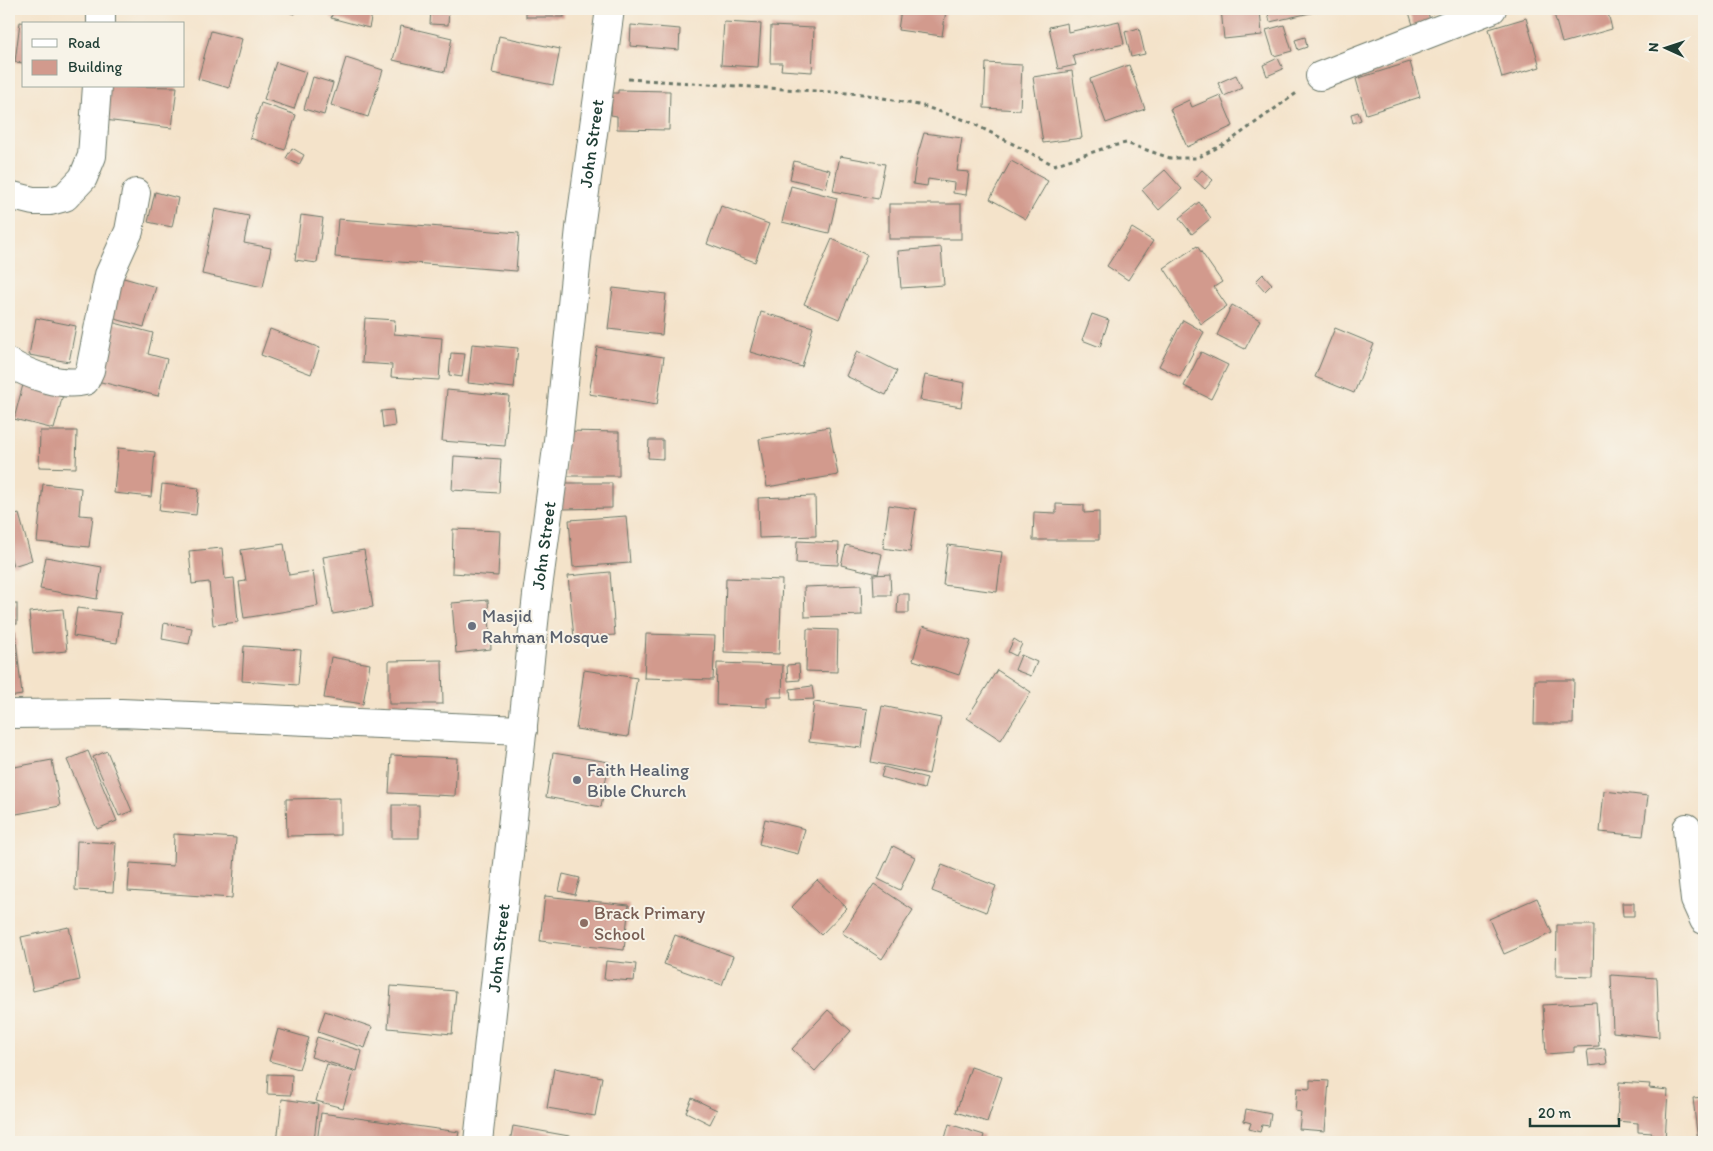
<svg xmlns="http://www.w3.org/2000/svg" width="1713" height="1151" viewBox="0 0 1713 1151" font-family="Itim,sans-serif">
<style>
.building{fill:#d29a8d}
.lines{fill:none;stroke-linecap:round;stroke-linejoin:round}
.minor-casing{stroke:#6a7768;stroke-width:30}
.path{stroke:#6a7768;stroke-width:3;stroke-dasharray:4 4;stroke-linecap:butt}
.minor{stroke:#fff;stroke-width:28}
.worship-dot{fill:#6b7280;stroke:#f7f3e8;stroke-width:2}
.education-dot{fill:#8d6e63;stroke:#f7f3e8;stroke-width:2}
.labels{text-anchor:middle;dominant-baseline:central;stroke-width:4;stroke-linejoin:round;paint-order:stroke}
.street-label{font-size:18px;fill:#1f3d34;stroke:#f7f3e8}
.worship-label{font-size:18px;fill:#5b616d;stroke:#f7f3e8;text-anchor:start}
.education-label{font-size:18px;fill:#785e54;stroke:#f7f3e8;text-anchor:start}
</style>
<rect width="100%" height="100%" fill="#f7f3e8"/>
<filter id="ink" filterUnits="userSpaceOnUse"><feTurbulence type="fractalNoise" baseFrequency=".02" numOctaves="2"/><feDisplacementMap in="SourceGraphic" scale="10" xChannelSelector="R" yChannelSelector="G"/><feConvolveMatrix kernelMatrix="1 2 1 2 8 2 1 2 1" color-interpolation-filters="sRGB"/></filter>
<filter id="wash" filterUnits="userSpaceOnUse"><feTurbulence type="fractalNoise" baseFrequency=".0096" numOctaves="4" result="noise"/><feDisplacementMap in="SourceGraphic" scale="20" xChannelSelector="R" yChannelSelector="G"/><feGaussianBlur stdDeviation="1.12" result="paint"/><feColorMatrix in="noise" values="0 0 0 0 0 0 0 0 0 0 0 0 0 0 0 0 0 1.4 0 .05"/><feComposite in="paint" operator="in"/></filter>
<g filter="url(#wash)">
<rect width="100%" height="100%" fill="#f4e3ca"/>
<g id="blocks">
<g class="building">
<path d="M 280,9 L 296,9 L 294,14 Z"/>
<path d="M 334,9 L 373,9 L 369,28 L 331,18 Z"/>
<path d="M 431,9 L 449,9 L 448,25 L 430,24 Z"/>
<rect x="526" y="9" width="38" height="8"/>
<path d="M 901,9 L 927,9 L 946,11 L 942,36 L 898,30 Z"/>
<path d="M 1221,9 L 1260,9 L 1262,35 L 1224,39 Z"/>
<path d="M 1267,9 L 1319,9 L 1319,11 L 1270,22 Z"/>
<path d="M 1408,9 L 1427,9 L 1430,20 L 1413,25 Z"/>
<path d="M 1558,9 L 1607,9 L 1612,29 L 1562,43 L 1553,10 Z"/>
<path d="M 1526,18 L 1540,67 L 1502,78 L 1489,29 Z"/>
<path d="M 1119,21 L 1124,44 L 1073,55 L 1076,65 L 1058,69 L 1049,27 L 1067,23 L 1068,32 Z"/>
<path d="M 20,22 L 29,23 L 24,24 L 24,63 L 15,62 Z"/>
<path d="M 724,22 L 761,24 L 758,67 L 721,65 Z"/>
<path d="M 631,25 L 680,29 L 679,50 L 630,46 Z"/>
<path d="M 1284,25 L 1292,51 L 1274,56 L 1266,30 Z"/>
<path d="M 401,26 L 452,38 L 445,72 L 393,60 Z"/>
<path d="M 771,26 L 814,28 L 812,72 L 781,70 L 782,63 L 770,63 Z"/>
<path d="M 1139,28 L 1145,54 L 1131,57 L 1125,32 Z"/>
<path d="M 211,31 L 242,39 L 229,88 L 198,79 Z"/>
<path d="M 499,36 L 560,49 L 553,85 L 492,73 Z"/>
<path d="M 1305,37 L 1307,47 L 1298,50 L 1295,40 Z"/>
<path d="M 346,58 L 383,70 L 368,117 L 331,105 Z"/>
<path d="M 1278,58 L 1283,69 L 1267,76 L 1263,65 Z"/>
<path d="M 276,62 L 306,72 L 294,109 L 264,99 Z"/>
<path d="M 1410,62 L 1420,97 L 1366,114 L 1356,79 Z"/>
<path d="M 986,63 L 1022,65 L 1020,110 L 984,108 Z"/>
<path d="M 1129,65 L 1145,109 L 1106,123 L 1090,79 Z"/>
<path d="M 1072,71 L 1082,138 L 1043,143 L 1033,77 Z"/>
<path d="M 1236,75 L 1242,88 L 1224,96 L 1218,83 Z"/>
<path d="M 313,77 L 333,83 L 324,115 L 304,109 Z"/>
<path d="M 109,86 L 177,87 L 172,128 L 104,120 Z"/>
<path d="M 618,90 L 670,91 L 669,130 L 617,129 L 617,116 L 611,115 L 612,93 L 618,93 Z"/>
<path d="M 1220,95 L 1233,126 L 1187,147 L 1170,109 L 1189,100 L 1192,107 Z"/>
<path d="M 261,103 L 296,115 L 285,150 L 250,138 Z"/>
<path d="M 1358,112 L 1361,120 L 1353,123 L 1351,114 Z"/>
<path d="M 924,133 L 962,138 L 957,171 L 969,172 L 966,195 L 953,193 L 954,183 L 928,179 L 927,186 L 913,184 L 917,157 Z"/>
<path d="M 292,148 L 304,155 L 299,165 L 286,158 Z"/>
<path d="M 840,156 L 885,164 L 878,199 L 833,191 Z"/>
<path d="M 794,161 L 830,170 L 826,188 L 790,179 Z"/>
<path d="M 1011,161 L 1048,181 L 1026,219 L 990,199 Z"/>
<path d="M 1165,170 L 1182,189 L 1159,210 L 1142,190 Z"/>
<path d="M 1202,170 L 1213,180 L 1205,189 L 1194,179 Z"/>
<path d="M 791,186 L 837,198 L 829,233 L 782,222 Z"/>
<path d="M 155,192 L 178,198 L 172,227 L 148,222 Z"/>
<path d="M 1199,202 L 1211,218 L 1192,234 L 1179,218 Z"/>
<rect x="889" y="204" width="72" height="35"/>
<path d="M 721,206 L 769,224 L 755,262 L 707,244 Z"/>
<path d="M 215,209 L 249,216 L 244,243 L 271,248 L 263,287 L 202,274 Z"/>
<path d="M 301,215 L 323,218 L 317,263 L 295,260 Z"/>
<path d="M 338,219 L 519,233 L 516,271 L 335,257 Z"/>
<path d="M 1132,228 L 1153,241 L 1128,280 L 1107,266 Z"/>
<path d="M 832,239 L 867,255 L 839,319 L 804,304 Z"/>
<path d="M 1197,246 L 1222,282 L 1214,287 L 1227,306 L 1201,324 L 1164,268 Z"/>
<path d="M 941,247 L 944,285 L 901,288 L 898,251 Z"/>
<path d="M 1263,274 L 1272,284 L 1265,291 L 1256,281 Z"/>
<path d="M 120,277 L 156,287 L 144,327 L 108,317 Z"/>
<path d="M 613,288 L 666,294 L 662,335 L 608,329 Z"/>
<path d="M 1232,305 L 1260,320 L 1245,349 L 1217,335 Z"/>
<path d="M 761,312 L 813,327 L 802,367 L 750,352 Z"/>
<path d="M 1092,314 L 1109,320 L 1100,347 L 1082,340 Z"/>
<path d="M 36,318 L 76,326 L 69,362 L 29,355 Z"/>
<path d="M 365,318 L 395,320 L 394,334 L 442,338 L 439,380 L 391,377 L 392,365 L 362,363 Z"/>
<path d="M 1183,320 L 1204,332 L 1180,377 L 1159,366 Z"/>
<path d="M 111,322 L 153,333 L 148,354 L 167,359 L 158,396 L 97,381 Z"/>
<path d="M 1335,328 L 1374,344 L 1354,393 L 1315,377 Z"/>
<path d="M 270,329 L 320,348 L 311,374 L 261,355 Z"/>
<path d="M 472,344 L 518,348 L 514,388 L 468,383 Z"/>
<path d="M 597,347 L 664,357 L 657,405 L 589,394 Z"/>
<path d="M 857,351 L 897,371 L 886,395 L 846,376 Z"/>
<path d="M 1201,352 L 1228,365 L 1211,399 L 1184,386 Z"/>
<path d="M 451,353 L 465,354 L 462,377 L 449,375 Z"/>
<path d="M 925,375 L 965,383 L 961,407 L 920,400 Z"/>
<path d="M 25,377 L 65,387 L 54,429 L 14,419 Z"/>
<path d="M 447,390 L 509,396 L 505,446 L 442,441 Z"/>
<path d="M 393,410 L 395,426 L 383,428 L 381,411 Z"/>
<path d="M 829,427 L 838,475 L 767,487 L 759,439 Z"/>
<path d="M 40,431 L 77,431 L 76,468 L 39,467 Z"/>
<path d="M 566,431 L 619,432 L 619,476 L 566,476 Z"/>
<path d="M 649,440 L 663,440 L 663,459 L 648,458 Z"/>
<path d="M 118,448 L 155,452 L 151,497 L 114,493 Z"/>
<path d="M 454,456 L 501,459 L 499,493 L 452,490 Z"/>
<path d="M 562,483 L 612,483 L 612,508 L 562,509 Z"/>
<path d="M 43,484 L 81,488 L 79,515 L 93,516 L 89,547 L 37,542 Z"/>
<path d="M 162,484 L 199,488 L 196,515 L 159,511 Z"/>
<path d="M 815,496 L 816,536 L 759,538 L 758,498 Z"/>
<path d="M 1056,504 L 1084,505 L 1084,513 L 1099,512 L 1099,540 L 1033,540 L 1034,512 L 1056,513 Z"/>
<path d="M 889,505 L 916,509 L 910,552 L 883,548 Z"/>
<path d="M 19,514 L 32,560 L 13,566 L 9,551 L 9,517 Z"/>
<path d="M 626,516 L 630,563 L 573,567 L 569,520 Z"/>
<path d="M 453,529 L 500,531 L 498,576 L 452,573 Z"/>
<path d="M 797,541 L 839,543 L 838,565 L 796,563 Z"/>
<path d="M 284,544 L 289,575 L 313,571 L 318,606 L 244,618 L 239,582 L 246,581 L 241,550 Z"/>
<path d="M 846,545 L 882,554 L 878,574 L 841,565 Z"/>
<path d="M 948,545 L 1002,552 L 997,592 L 943,585 Z"/>
<path d="M 222,548 L 225,579 L 234,578 L 238,622 L 213,625 L 209,582 L 192,584 L 189,551 Z"/>
<path d="M 364,550 L 373,607 L 333,614 L 323,557 Z"/>
<path d="M 46,557 L 102,567 L 97,599 L 40,589 Z"/>
<path d="M 610,572 L 615,635 L 574,638 L 568,576 Z"/>
<path d="M 890,574 L 891,595 L 874,595 L 873,575 Z"/>
<path d="M 726,578 L 782,580 L 779,654 L 724,652 Z"/>
<path d="M 861,585 L 862,615 L 805,617 L 804,587 Z"/>
<path d="M 898,594 L 909,594 L 909,613 L 897,613 Z"/>
<path d="M 488,600 L 491,649 L 456,653 L 452,603 Z"/>
<rect x="9" y="604" width="8" height="20"/>
<path d="M 77,608 L 121,613 L 117,643 L 73,636 Z"/>
<path d="M 63,609 L 67,651 L 33,654 L 29,612 Z"/>
<path d="M 164,623 L 192,628 L 189,644 L 162,639 Z"/>
<path d="M 923,626 L 971,641 L 959,675 L 913,660 Z"/>
<path d="M 807,629 L 838,630 L 837,672 L 806,671 Z"/>
<path d="M 15,631 L 22,695 L 9,697 L 9,632 Z"/>
<path d="M 646,634 L 715,636 L 713,680 L 644,678 Z"/>
<path d="M 1014,639 L 1022,644 L 1016,656 L 1008,652 Z"/>
<path d="M 244,646 L 301,650 L 298,685 L 242,681 Z"/>
<path d="M 1021,655 L 1037,662 L 1031,676 L 1015,670 Z"/>
<path d="M 331,657 L 370,664 L 363,704 L 324,698 Z"/>
<path d="M 442,660 L 443,704 L 389,704 L 389,661 Z"/>
<path d="M 717,663 L 783,665 L 782,697 L 767,697 L 767,707 L 716,705 Z"/>
<path d="M 799,664 L 800,680 L 788,681 L 787,665 Z"/>
<path d="M 584,670 L 637,678 L 628,737 L 576,729 Z"/>
<path d="M 997,670 L 1031,692 L 1001,740 L 967,718 Z"/>
<path d="M 1535,680 L 1574,680 L 1573,724 L 1534,724 Z"/>
<path d="M 812,686 L 814,699 L 791,700 L 790,689 Z"/>
<path d="M 814,702 L 867,709 L 862,748 L 809,742 Z"/>
<path d="M 882,706 L 941,718 L 929,774 L 871,762 Z"/>
<path d="M 88,751 L 117,821 L 97,829 L 67,760 Z"/>
<path d="M 107,751 L 132,811 L 119,816 L 93,757 Z"/>
<path d="M 553,753 L 609,762 L 601,807 L 546,797 Z"/>
<path d="M 391,755 L 457,758 L 455,796 L 389,793 Z"/>
<path d="M 52,760 L 60,806 L 11,815 L 9,804 L 9,768 Z"/>
<path d="M 884,767 L 927,778 L 924,789 L 881,777 Z"/>
<path d="M 1604,791 L 1648,796 L 1643,836 L 1600,832 Z"/>
<path d="M 340,798 L 340,835 L 287,836 L 286,799 Z"/>
<rect x="392" y="805" width="27" height="33"/>
<path d="M 765,819 L 805,829 L 798,854 L 759,844 Z"/>
<path d="M 174,834 L 236,838 L 232,898 L 128,891 L 130,863 L 173,866 Z"/>
<path d="M 77,841 L 116,843 L 113,892 L 75,890 Z"/>
<path d="M 893,846 L 915,857 L 900,890 L 878,879 Z"/>
<path d="M 942,865 L 996,886 L 986,912 L 932,891 Z"/>
<path d="M 563,874 L 580,878 L 575,895 L 559,891 Z"/>
<path d="M 817,880 L 847,908 L 821,935 L 792,907 Z"/>
<path d="M 874,884 L 913,910 L 882,959 L 842,933 Z"/>
<path d="M 545,896 L 629,905 L 624,950 L 540,941 Z"/>
<path d="M 1537,898 L 1552,933 L 1504,954 L 1489,919 Z"/>
<path d="M 1622,903 L 1634,903 L 1634,916 L 1623,916 Z"/>
<path d="M 1557,925 L 1594,925 L 1593,977 L 1556,976 Z"/>
<path d="M 69,927 L 80,980 L 33,991 L 21,937 Z"/>
<path d="M 675,935 L 733,956 L 722,985 L 664,964 Z"/>
<path d="M 606,961 L 636,964 L 634,981 L 604,979 Z"/>
<path d="M 1611,975 L 1657,978 L 1659,1037 L 1613,1032 Z"/>
<path d="M 391,986 L 456,991 L 452,1034 L 388,1028 Z"/>
<path d="M 1596,1002 L 1599,1046 L 1574,1047 L 1574,1052 L 1546,1054 L 1543,1005 Z"/>
<path d="M 828,1010 L 851,1031 L 815,1071 L 792,1049 Z"/>
<path d="M 325,1011 L 372,1027 L 365,1048 L 318,1032 Z"/>
<path d="M 278,1029 L 309,1038 L 299,1069 L 269,1061 Z"/>
<path d="M 317,1037 L 362,1051 L 357,1071 L 311,1057 Z"/>
<path d="M 1605,1048 L 1607,1064 L 1589,1066 L 1587,1050 Z"/>
<path d="M 327,1064 L 354,1072 L 343,1108 L 316,1101 Z"/>
<path d="M 971,1067 L 1002,1077 L 987,1122 L 956,1112 Z"/>
<path d="M 554,1068 L 602,1077 L 595,1116 L 547,1108 Z"/>
<path d="M 268,1074 L 292,1075 L 291,1095 L 267,1094 Z"/>
<path d="M 1310,1080 L 1329,1081 L 1325,1131 L 1299,1129 L 1301,1112 L 1295,1111 L 1297,1088 L 1310,1089 Z"/>
<path d="M 1619,1082 L 1650,1084 L 1649,1088 L 1668,1090 L 1665,1141 L 1652,1140 L 1652,1133 L 1638,1132 L 1638,1123 L 1617,1121 Z"/>
<path d="M 1704,1097 L 1704,1142 L 1698,1142 L 1693,1098 Z"/>
<path d="M 692,1098 L 717,1110 L 710,1124 L 686,1112 Z"/>
<path d="M 282,1099 L 318,1104 L 314,1142 L 277,1142 Z"/>
<path d="M 1246,1109 L 1271,1114 L 1269,1126 L 1262,1125 L 1260,1132 L 1249,1129 L 1251,1123 L 1244,1121 Z"/>
<path d="M 321,1113 L 459,1132 L 457,1142 L 317,1142 Z"/>
<path d="M 949,1124 L 984,1135 L 982,1142 L 944,1142 Z"/>
<path d="M 513,1126 L 580,1138 L 579,1142 L 510,1142 Z"/>
</g>
</g>
</g>
<g filter="url(#ink)">
<use href="#blocks" fill-opacity="0" stroke="#6a7768" stroke-width="1"/>
<g class="lines">
<g class="minor-casing">
<g id="minor">
<path d="M 101,24 L 101,9"/>
<path d="M 1320,76 L 1492,9"/>
<path d="M 9,195 L 33,201 L 50,201 L 65,197 L 83,178 L 92,156 L 97,86"/>
<path d="M 9,363 C 30,375 61,387 85,381 L 90,370 L 109,275 L 129,231 L 136,193"/>
<path d="M 9,714 L 121,713 L 523,730"/>
<path d="M 1687,828 L 1695,900 L 1704,920"/>
<path id="s1" d="M 478,1142 L 537,595 L 558,441 L 580,228 L 610,9"/>
</g>
</g>
<path class="path" d="M 628,79 L 863,94 L 923,106 L 968,121 L 1054,165 L 1108,147 L 1126,143 L 1170,158 L 1197,158 L 1230,141 L 1298,92"/>
<use href="#minor" class="minor"/>
</g>
</g>
<g class="worship-dot">
<circle cx="472" cy="626" r="5"/>
<circle cx="577" cy="780" r="5"/>
</g>
<circle class="education-dot" cx="584" cy="923" r="5"/>
<g class="labels">
<g class="street-label">
<text stroke="none"><textPath href="#s1" startOffset="1005">John Street</textPath></text>
<text stroke="none"><textPath href="#s1" startOffset="600">John Street</textPath></text>
<text stroke="none"><textPath href="#s1" startOffset="195">John Street</textPath></text>
</g>
<g class="worship-label">
<text x="482" y="616">Masjid<tspan x="482" dy="21">Rahman Mosque</tspan></text>
<text x="587" y="770">Faith Healing<tspan x="587" dy="21">Bible Church</tspan></text>
</g>
<g class="education-label">
<text x="594" y="913">Brack Primary<tspan x="594" dy="21">School</tspan></text>
</g>
</g>
<rect width="1713" height="1151" fill="none" stroke="#f7f3e8" stroke-width="30"/>
<rect x="22" y="22" width="162" height="65" fill="#f7f3e8" stroke="#a1aaa0"/>
<rect x="32" y="39" width="25" height="8" fill="#ffffff" stroke="#a1aaa0"/>
<text x="68" y="48" font-size="15" fill="#1f3d34">Road</text>
<rect x="32" y="60" width="25" height="15" fill="#d29a8d" stroke="#a1aaa0"/>
<text x="68" y="72" font-size="15" fill="#1f3d34">Building</text>
<g transform="translate(1666 48) rotate(273)" stroke="#f7f3e8" stroke-width="4" paint-order="stroke">
<path d="M0-4L9 19L0 12L-9 19Z" fill="#1f3d34"/>
<text y="-8" font-size="14" font-weight="bold" text-anchor="middle" fill="#1f3d34">N</text>
</g>
<path d="M1530 1118v8h89v-8" fill="none" stroke="#1f3d34" stroke-width="2.5"/>
<text x="1538" y="1118" font-size="15" fill="#1f3d34" stroke="#f7f3e8" stroke-width="4" paint-order="stroke">20 m</text>
</svg>
